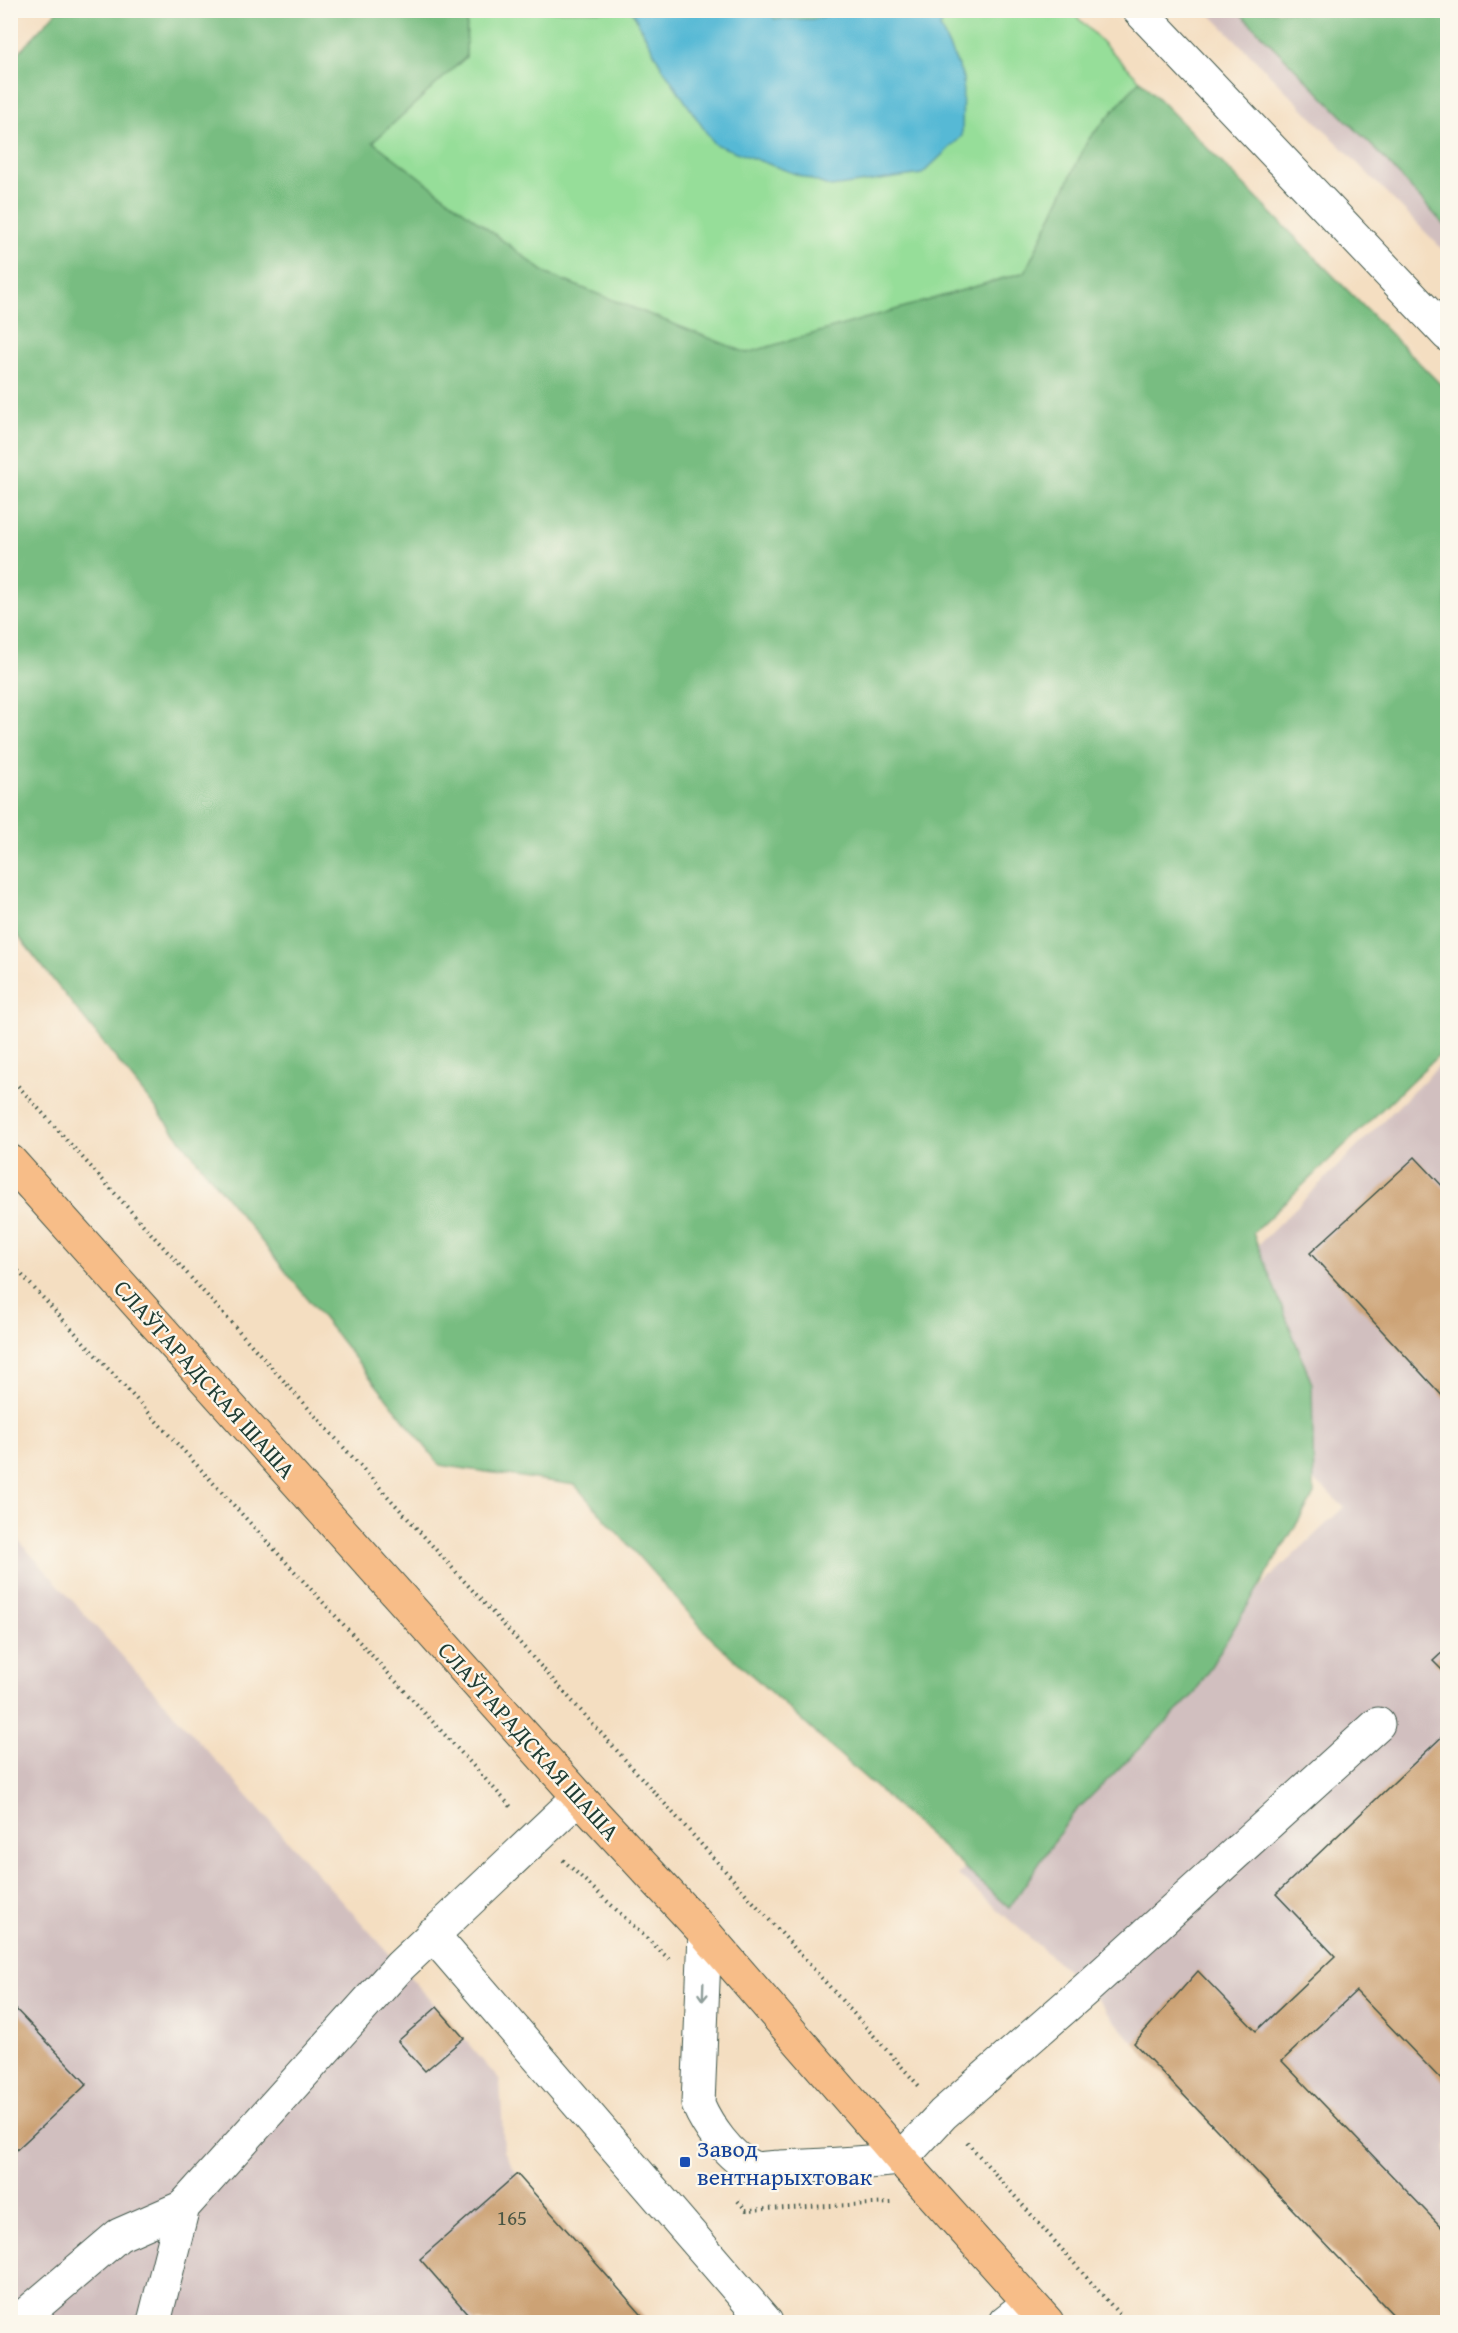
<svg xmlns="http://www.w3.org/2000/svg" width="1458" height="2333" viewBox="0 0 1458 2333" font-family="'Gentium Book Plus',serif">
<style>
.industrial{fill:#d1bfbf}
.green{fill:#96de99;stroke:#5a8e66;stroke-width:1.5}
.forest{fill:#78bd81;stroke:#4c7d5a;stroke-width:1.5}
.water{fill:#57b9d5;stroke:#3b7b84;stroke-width:1.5}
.building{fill:#cca275}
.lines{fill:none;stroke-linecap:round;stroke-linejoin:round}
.minor-casing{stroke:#3f5549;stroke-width:35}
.major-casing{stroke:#3f5549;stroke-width:35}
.path{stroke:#3f5549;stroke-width:4;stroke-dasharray:1.5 4.5;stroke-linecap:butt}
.minor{stroke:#fff;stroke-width:33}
.major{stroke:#f7bd88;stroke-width:33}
.oneway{stroke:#8f9e9a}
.transit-dot{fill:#1a4fb4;stroke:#fbf7ec;stroke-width:2}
.labels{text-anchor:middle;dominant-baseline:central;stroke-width:4.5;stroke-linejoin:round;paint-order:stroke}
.number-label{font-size:21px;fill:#4a5644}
.street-label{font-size:24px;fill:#1f3d34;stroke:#fbf7ec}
.transit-label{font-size:24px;fill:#164399;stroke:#fbf7ec;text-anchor:start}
</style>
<rect width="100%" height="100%" fill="#fbf7ec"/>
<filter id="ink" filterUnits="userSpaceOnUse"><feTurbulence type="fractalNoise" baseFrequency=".0167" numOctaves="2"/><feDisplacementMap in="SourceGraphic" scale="12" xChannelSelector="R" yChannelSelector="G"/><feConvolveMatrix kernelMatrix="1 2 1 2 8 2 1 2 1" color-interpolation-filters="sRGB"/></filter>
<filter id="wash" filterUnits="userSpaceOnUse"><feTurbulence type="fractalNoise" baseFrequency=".008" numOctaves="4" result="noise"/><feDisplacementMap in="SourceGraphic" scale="24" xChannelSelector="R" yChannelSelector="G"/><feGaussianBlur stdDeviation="1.35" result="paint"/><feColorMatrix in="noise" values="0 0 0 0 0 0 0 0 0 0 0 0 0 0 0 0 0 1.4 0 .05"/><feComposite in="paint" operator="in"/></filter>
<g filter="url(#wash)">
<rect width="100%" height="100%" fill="#f4dec1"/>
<g class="industrial">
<path d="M 1207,11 L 1447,11 L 1447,254 Z"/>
<path d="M 1447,1058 L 1447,2322 L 1400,2322 L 1134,2043 L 1087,1988 L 958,1875 L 1344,1507 L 1161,1341 Z"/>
<path d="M 10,1531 L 437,2007 L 500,2081 L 504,2151 L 517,2174 L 648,2322 L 11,2322 Z"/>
</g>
<g class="green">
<path d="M 467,11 L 632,11 L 662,67 L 963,77 L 940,27 L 948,11 L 1071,11 L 1140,80 L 1088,140 L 1025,272 L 747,354 L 547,274 L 373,142 L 466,57 Z"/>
<path d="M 768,11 L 845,11 L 813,19 L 775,19 Z"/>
</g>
<g class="forest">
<path d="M 57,11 L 467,11 L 466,57 L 373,142 L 547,274 L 747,353 L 1025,272 L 1088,140 L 1140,80 L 1447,391 L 1447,1047 L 1253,1233 L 1312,1384 L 1314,1495 L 1195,1693 L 1072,1815 L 1009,1908 L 712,1639 L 575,1485 L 440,1465 L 11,927 L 11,61 Z"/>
<path d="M 1238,11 L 1447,11 L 1447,228 L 1378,152 Z"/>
</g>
<path class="water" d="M 632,11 L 768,11 L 775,19 L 813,19 L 845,11 L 948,11 L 940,27 L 963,77 L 962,136 L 922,174 L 831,187 L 714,144 L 662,67 Z"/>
<g id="blocks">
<g class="building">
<path d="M 1415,1157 L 1448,1192 L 1448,1402 L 1310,1253 Z"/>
<path d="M 1448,1647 L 1448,1676 L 1433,1661 Z"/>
<path d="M 1448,1731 L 1448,2087 L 1356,1991 L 1282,2061 L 1448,2234 L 1448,2310 L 1435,2322 L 1400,2322 L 1134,2043 L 1198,1971 L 1256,2031 L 1335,1956 L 1276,1894 Z"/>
<path d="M 10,2003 L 87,2084 L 10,2156 Z"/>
<path d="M 437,2007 L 464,2038 L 425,2071 L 398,2041 Z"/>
<path d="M 517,2174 L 648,2322 L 475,2322 L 420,2259 Z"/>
</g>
</g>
</g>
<g filter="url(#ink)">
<use href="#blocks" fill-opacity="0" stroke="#3f5549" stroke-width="1.5"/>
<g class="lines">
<g class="minor-casing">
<g id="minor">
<path d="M 1139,10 L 1448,335"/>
<path d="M 705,1933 L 698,2104 C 707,2125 729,2158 752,2167 C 759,2170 771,2167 779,2167 C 820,2166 860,2163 901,2159 L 943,2114 L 1087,1988 L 1378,1724"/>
<path d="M 432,1934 L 766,2322"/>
<path d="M 17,2322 L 119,2235 L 183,2207"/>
<path d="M 154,2322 L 183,2207 L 400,1966 L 579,1797"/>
<path d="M 1005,2322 L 1029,2303"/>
</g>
</g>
<g class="major-casing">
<path id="major" d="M 10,1161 L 579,1797 L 705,1933 L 901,2159 L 1047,2322"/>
</g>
<g class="path">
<path d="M 10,1077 L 919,2086"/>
<path d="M 10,1262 L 513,1809"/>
<path d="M 563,1860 L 669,1959"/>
<path d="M 967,2142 L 1126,2322"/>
<path d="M 738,2201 L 746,2210 L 892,2203"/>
</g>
<use href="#minor" class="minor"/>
<use href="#major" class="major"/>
</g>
<defs><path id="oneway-shaft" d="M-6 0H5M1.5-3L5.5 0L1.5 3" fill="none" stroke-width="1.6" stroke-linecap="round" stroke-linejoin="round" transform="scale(1.5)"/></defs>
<use class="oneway" href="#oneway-shaft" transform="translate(703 1992) rotate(92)"/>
</g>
<rect class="transit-dot" x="679" y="2156" width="12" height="12" rx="3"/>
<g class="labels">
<g class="number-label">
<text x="512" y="2217">165</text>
</g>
<g class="street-label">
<text transform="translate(205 1379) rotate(48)">СЛАЎГАРАДСКАЯ ШАША</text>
<text transform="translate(529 1741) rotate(48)">СЛАЎГАРАДСКАЯ ШАША</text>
</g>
<g class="transit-label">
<text x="697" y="2148">Завод<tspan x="697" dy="28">вентнарыхтовак</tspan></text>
</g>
</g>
<rect width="1458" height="2333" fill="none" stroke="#fbf7ec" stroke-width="36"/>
</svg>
